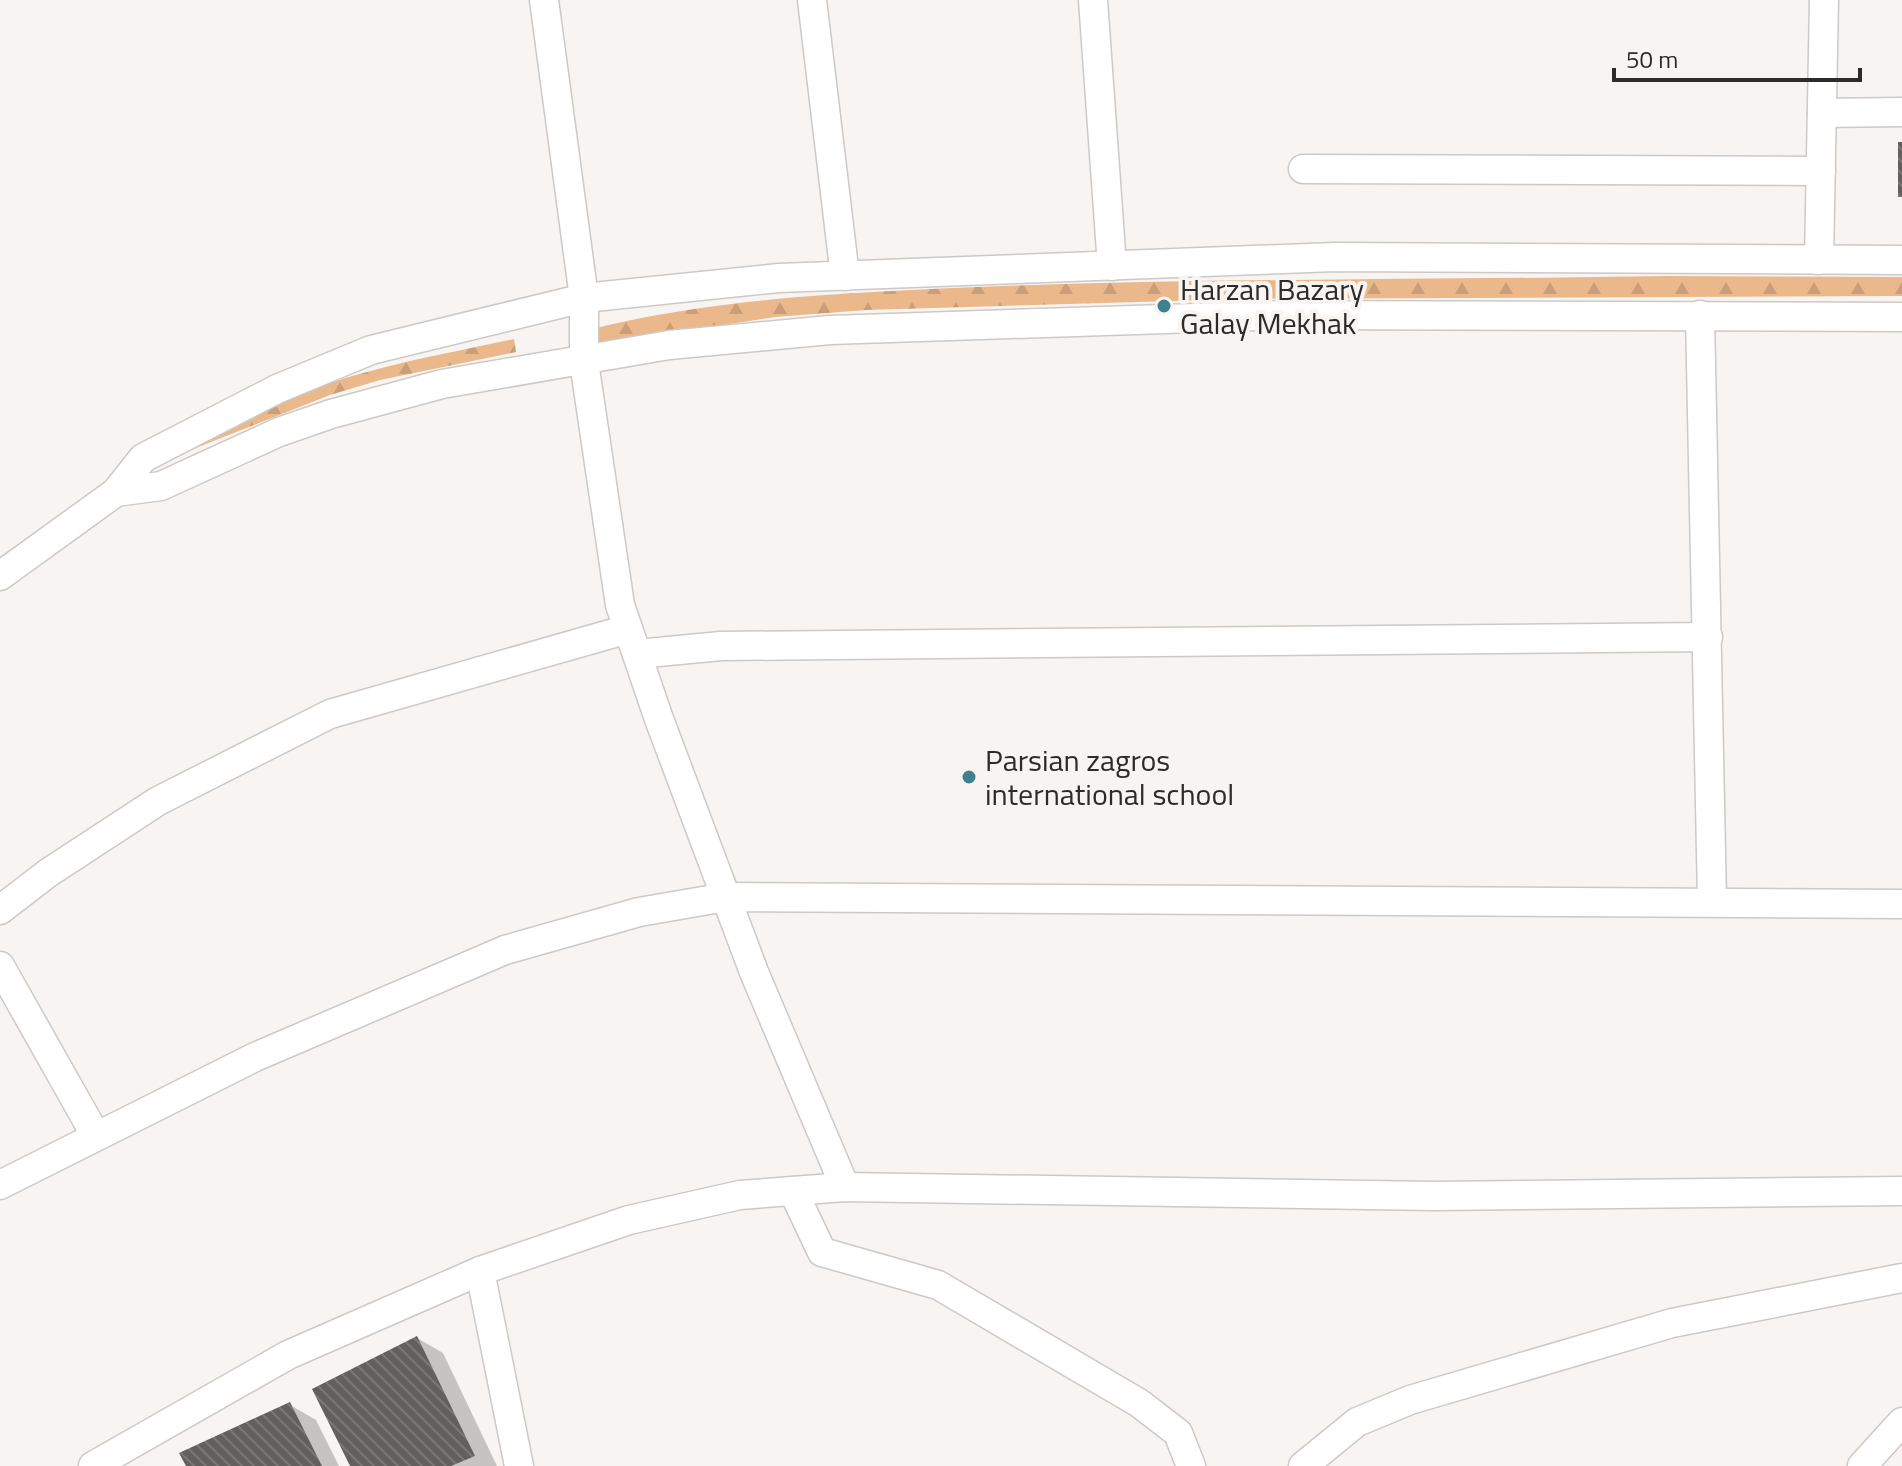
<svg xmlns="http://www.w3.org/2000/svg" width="1902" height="1466" viewBox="0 0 1902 1466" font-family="'Titillium Web',sans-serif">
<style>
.forest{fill:url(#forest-firs)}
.shadow{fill:#0003}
.building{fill:url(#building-back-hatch)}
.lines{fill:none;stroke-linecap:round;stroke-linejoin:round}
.street-casing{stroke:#cdc9c6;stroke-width:31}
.street{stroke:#fff;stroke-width:28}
.poi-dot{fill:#3e8290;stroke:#f8f4f1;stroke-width:3}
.labels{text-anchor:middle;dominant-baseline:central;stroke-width:8;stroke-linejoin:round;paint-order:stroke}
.poi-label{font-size:30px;fill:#2d2b2a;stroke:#f8f4f1;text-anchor:start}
</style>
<defs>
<pattern id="forest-firs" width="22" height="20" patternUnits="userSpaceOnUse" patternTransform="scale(2)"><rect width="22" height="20" fill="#eab88b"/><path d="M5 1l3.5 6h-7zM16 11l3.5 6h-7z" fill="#c99e78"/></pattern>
<pattern id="building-back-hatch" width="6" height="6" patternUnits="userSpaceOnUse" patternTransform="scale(2)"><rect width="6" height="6" fill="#635f5d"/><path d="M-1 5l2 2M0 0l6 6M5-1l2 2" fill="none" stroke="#7a7776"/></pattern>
</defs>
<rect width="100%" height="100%" fill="#f8f4f1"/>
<g class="forest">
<path d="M 1665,276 L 1902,277 L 1902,296 L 1241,299 L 866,310 L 775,317 L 596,344 L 588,330 C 722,296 863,292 1001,286 C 1222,278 1444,280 1665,276 Z"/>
<path d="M 514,339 L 516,352 L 380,380 L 330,395 L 193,449 C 229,428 265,407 304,392 C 371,367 444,354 514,339 Z"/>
</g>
<g class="shadow">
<path d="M 417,1338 L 443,1353 L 497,1466 L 352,1466 Z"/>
<path d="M 290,1405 L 316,1420 L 339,1466 L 188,1466 Z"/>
</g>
<g class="building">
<rect x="1898" y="142" width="4" height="55"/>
<path d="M 417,1336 L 475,1456 L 451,1466 L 350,1466 L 312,1389 Z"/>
<path d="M 290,1402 L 322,1466 L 186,1466 L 179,1453 Z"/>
</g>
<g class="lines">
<g class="street-casing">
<g id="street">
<path d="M 544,0 L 584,298 L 584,362 L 620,605 L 659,719 L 754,972 L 845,1187"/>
<path d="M 812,0 L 845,276"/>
<path d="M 1093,0 L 1112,266"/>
<path d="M 1822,113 L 1902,112"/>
<path d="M 1303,169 L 1821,171"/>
<path d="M 1819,260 L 1824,0"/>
<path d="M 1700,315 L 1712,901"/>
<path d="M 116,492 L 161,486 L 279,432 L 331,414 L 442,384 L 669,345 L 830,330 L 1286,315 L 1902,317"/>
<path d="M 0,576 L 116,492 L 143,458 L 277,389 L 371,350 L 584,298 L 779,278 L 1335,257 L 1902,260"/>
<path d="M 637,654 L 721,646 L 1708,637"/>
<path d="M 0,910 L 48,873 L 158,801 L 330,714 L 628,629"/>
<path d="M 0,966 L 96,1136"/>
<path d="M 0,1185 L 255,1057 L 505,950 L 639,912 L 726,897 L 1902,904"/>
<path d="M 793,1191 L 822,1252 L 938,1285 L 1139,1403 L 1178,1433 L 1191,1466"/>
<path d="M 480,1271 L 519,1466"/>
<path d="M 93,1466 L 288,1355 L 480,1271 L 629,1220 L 740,1195 L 845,1187 L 1433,1196 L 1902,1191"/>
<path d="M 1303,1466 L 1357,1422 L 1410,1400 L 1672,1323 L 1902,1278"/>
<path d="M 1862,1466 L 1902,1422"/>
</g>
</g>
<use href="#street" class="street"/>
</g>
<g class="poi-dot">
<circle cx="1164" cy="306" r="8"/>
<circle cx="969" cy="777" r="8"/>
</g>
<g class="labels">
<g class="poi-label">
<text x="1180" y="289">Harzan Bazary<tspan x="1180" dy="34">Galay Mekhak</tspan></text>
<text x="985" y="760">Parsian zagros<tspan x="985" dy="34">international school</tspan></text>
</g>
</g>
<path d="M1614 68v12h246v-12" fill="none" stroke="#2d2b2a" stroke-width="4"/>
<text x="1626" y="68" font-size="24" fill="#2d2b2a" stroke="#f8f4f1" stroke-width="6" paint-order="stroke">50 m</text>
</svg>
